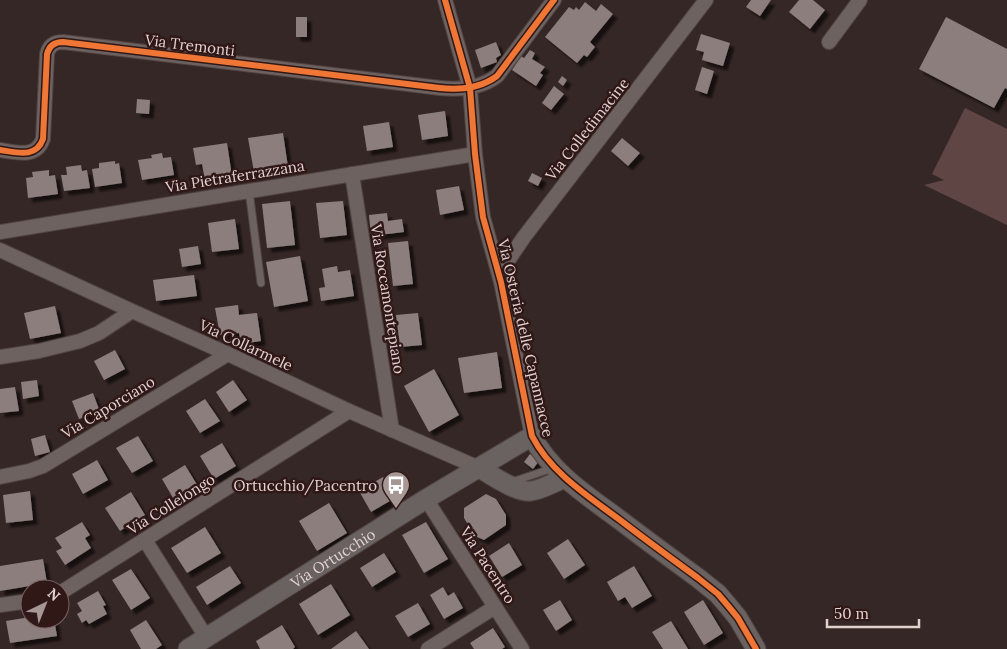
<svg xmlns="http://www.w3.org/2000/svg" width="1007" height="649" viewBox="0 0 1007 649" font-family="Lora,serif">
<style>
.green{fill:#5f4543}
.building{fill:#8c7e7c;filter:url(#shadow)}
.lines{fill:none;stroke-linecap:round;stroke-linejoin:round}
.lane-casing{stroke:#504342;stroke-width:9}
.street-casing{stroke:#504342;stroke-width:16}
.secondary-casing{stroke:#504342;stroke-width:21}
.lane{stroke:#6d6260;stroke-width:7}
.street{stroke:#6d6260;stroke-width:14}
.secondary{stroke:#696260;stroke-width:19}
.cycleway-casing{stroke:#301816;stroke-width:9}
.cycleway{stroke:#f07635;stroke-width:6}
.labels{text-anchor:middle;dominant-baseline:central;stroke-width:5;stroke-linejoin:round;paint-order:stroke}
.street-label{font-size:15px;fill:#e3d1d0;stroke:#301816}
.poi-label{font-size:15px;fill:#e3d1d0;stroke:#301816;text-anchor:end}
</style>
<defs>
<filter id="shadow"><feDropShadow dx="4.5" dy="4.5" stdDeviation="1" flood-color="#0009"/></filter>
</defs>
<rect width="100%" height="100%" fill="#352725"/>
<path class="green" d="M 965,108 L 1007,129 L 1007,225 L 924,185 L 944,180 L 932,174 Z"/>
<g class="building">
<path d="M 751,0 L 771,0 L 760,16 L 746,7 Z"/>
<path d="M 799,0 L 813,0 L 825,10 L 810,29 L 789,12 Z"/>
<path d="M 585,2 L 596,11 L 601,4 L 613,14 L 590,42 L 595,47 L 587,57 L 584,55 L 577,63 L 545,37 L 569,7 L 574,10 L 576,7 L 579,10 Z"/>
<rect x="296" y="17" width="11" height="20"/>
<path d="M 946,17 L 1007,49 L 1007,89 L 1005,88 L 994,108 L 919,69 Z"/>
<path d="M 701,34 L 730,43 L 723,66 L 702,60 L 704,52 L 696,50 Z"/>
<path d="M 496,42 L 501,55 L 496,58 L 497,62 L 481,68 L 475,50 Z"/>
<path d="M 530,50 L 535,53 L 532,59 L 545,67 L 540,73 L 543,75 L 536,86 L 512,70 L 521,56 L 524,58 Z"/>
<path d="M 702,67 L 714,71 L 707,94 L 695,90 Z"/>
<path d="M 562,76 L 567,80 L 563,86 L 558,82 Z"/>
<path d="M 554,86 L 564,94 L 551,110 L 542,103 Z"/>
<path d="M 137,99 L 150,100 L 149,114 L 136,113 Z"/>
<path d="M 445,111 L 448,136 L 422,140 L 418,115 Z"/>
<path d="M 389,122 L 393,147 L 367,151 L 363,126 Z"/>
<path d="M 283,133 L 288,167 L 254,172 L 248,138 Z"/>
<path d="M 622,138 L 640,153 L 628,166 L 611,151 Z"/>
<path d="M 227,143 L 232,176 L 205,180 L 202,164 L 196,165 L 193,148 Z"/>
<path d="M 162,153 L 163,158 L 171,157 L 174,175 L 142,180 L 138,160 L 152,158 L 151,155 Z"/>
<path d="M 115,161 L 115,164 L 119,163 L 122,183 L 95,187 L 92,169 L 99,168 L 99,163 Z"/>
<path d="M 81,165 L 82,171 L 87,170 L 90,188 L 64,191 L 61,175 L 67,175 L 66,167 Z"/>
<path d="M 49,170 L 49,176 L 55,175 L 58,194 L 28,198 L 26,178 L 33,177 L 32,172 Z"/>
<path d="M 532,173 L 542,178 L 538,186 L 528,181 Z"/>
<path d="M 459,186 L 464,210 L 440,215 L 436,190 Z"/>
<path d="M 290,201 L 295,245 L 267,248 L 262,204 Z"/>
<path d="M 343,201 L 347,235 L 320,238 L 316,203 Z"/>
<path d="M 387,213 L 388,221 L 402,219 L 404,232 L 371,236 L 369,215 Z"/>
<path d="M 235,219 L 239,249 L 212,252 L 208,223 Z"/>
<path d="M 408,241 L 413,284 L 393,286 L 388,243 Z"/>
<path d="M 198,246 L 201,264 L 182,267 L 179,249 Z"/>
<path d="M 300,256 L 308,301 L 274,307 L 266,262 Z"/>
<path d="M 337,266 L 338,272 L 350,270 L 354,296 L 321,301 L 319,288 L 325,287 L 322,269 Z"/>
<path d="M 194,275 L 197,296 L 156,301 L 153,280 Z"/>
<path d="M 238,305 L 239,315 L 257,313 L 261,341 L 241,344 L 239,333 L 220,335 L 215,308 Z"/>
<path d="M 55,306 L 61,333 L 30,339 L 24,313 Z"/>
<path d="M 418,313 L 422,345 L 400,347 L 396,315 Z"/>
<path d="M 115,350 L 125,369 L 104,380 L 94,361 Z"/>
<path d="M 497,352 L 502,388 L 464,393 L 458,358 Z"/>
<path d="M 434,369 L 459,415 L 429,432 L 404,386 Z"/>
<path d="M 37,380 L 39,396 L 23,399 L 21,382 Z"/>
<path d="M 233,380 L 247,400 L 229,412 L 216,392 Z"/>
<path d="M 15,387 L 19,411 L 0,413 L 0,389 Z"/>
<path d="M 93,393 L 100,412 L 79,419 L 72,401 Z"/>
<path d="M 205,399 L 220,421 L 200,433 L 186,411 Z"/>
<path d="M 45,435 L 50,452 L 35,456 L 31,439 Z"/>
<path d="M 138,436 L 153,461 L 132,473 L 116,448 Z"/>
<path d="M 222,443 L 236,466 L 214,479 L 200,456 Z"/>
<path d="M 530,454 L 539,461 L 533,469 L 524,462 Z"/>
<path d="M 97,460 L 108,480 L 83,494 L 72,474 Z"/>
<path d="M 185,465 L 199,488 L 176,503 L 162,479 Z"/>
<path d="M 383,477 L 395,498 L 371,512 L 359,491 Z"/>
<path d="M 30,491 L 33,520 L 6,523 L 3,495 Z"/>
<path d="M 131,492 L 145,515 L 120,531 L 105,508 Z"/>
<path d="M 486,494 L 496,499 L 506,515 L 506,525 L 484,540 L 475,536 L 464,518 L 464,508 Z"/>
<path d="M 329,503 L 347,533 L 317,551 L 299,521 Z"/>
<path d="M 82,522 L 90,535 L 85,538 L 91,548 L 65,565 L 56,551 L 62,548 L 55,538 Z"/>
<path d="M 426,522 L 448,559 L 424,573 L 402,535 Z"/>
<path d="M 205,527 L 221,553 L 187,573 L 171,548 Z"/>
<path d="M 568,539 L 585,565 L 564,579 L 547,553 Z"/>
<path d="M 509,543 L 522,565 L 502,577 L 489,556 Z"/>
<path d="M 384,553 L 396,572 L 372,587 L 360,568 Z"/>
<path d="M 43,559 L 47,583 L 0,591 L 0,566 Z"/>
<path d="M 230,566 L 241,583 L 207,605 L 196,587 Z"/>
<path d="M 634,566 L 652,596 L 632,608 L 625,597 L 618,601 L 607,582 Z"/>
<path d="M 131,569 L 150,598 L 131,610 L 112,580 Z"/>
<path d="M 331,584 L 350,615 L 318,635 L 299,604 Z"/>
<path d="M 443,587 L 448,596 L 454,592 L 463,608 L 444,619 L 430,595 Z"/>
<path d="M 98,591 L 106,605 L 103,606 L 107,614 L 89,624 L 86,620 L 82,623 L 77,614 L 82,611 L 77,603 Z"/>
<path d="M 560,600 L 572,620 L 556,631 L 543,610 Z"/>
<path d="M 703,600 L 723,633 L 704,645 L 684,612 Z"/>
<path d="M 418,603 L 430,624 L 408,637 L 395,616 Z"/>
<path d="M 30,617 L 30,619 L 54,619 L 57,636 L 10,643 L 6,621 Z"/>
<path d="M 146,620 L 162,645 L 156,649 L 141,649 L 130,630 Z"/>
<path d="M 671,621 L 688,649 L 663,649 L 652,632 Z"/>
<path d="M 282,625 L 295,647 L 293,649 L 260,649 L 256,641 Z"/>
<path d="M 493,628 L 505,647 L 502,649 L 474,649 L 470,643 Z"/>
<path d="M 356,631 L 369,649 L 331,649 Z"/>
</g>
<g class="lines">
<g class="lane-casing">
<g id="lane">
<path d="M 249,191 L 261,283"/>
<path d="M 512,482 L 553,468"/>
</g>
</g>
<g class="street-casing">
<g id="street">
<path d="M 445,0 L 470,88 L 475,154 L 483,217 L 501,282 L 532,436"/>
<path d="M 829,42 L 860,0"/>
<path d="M 0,150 C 16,152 36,159 43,139 L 47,54 C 49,46 54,42 63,42 L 440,88 C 459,90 481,88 497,76 L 554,0"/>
<path d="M 352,174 L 392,430"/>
<path d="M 0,232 L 475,154"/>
<path d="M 0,250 L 132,311 L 228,354 L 349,411 L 479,468"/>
<path d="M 501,281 L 507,262 L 524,237 L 706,0"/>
<path d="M 0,357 L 39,351 L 80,341 L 99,333 L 132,311"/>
<path d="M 0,477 L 29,471 L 43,466 L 228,354"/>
<path d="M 426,499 L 522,649"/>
<path d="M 145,540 L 206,637"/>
<path d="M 60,593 L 349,411"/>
<path d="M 0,605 L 30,601"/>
<path d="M 428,649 L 495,607"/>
</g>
</g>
<g class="secondary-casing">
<g id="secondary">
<path d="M 479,468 C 492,475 516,493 531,491 C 541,490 555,482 565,478"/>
<path id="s1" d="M 188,649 L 426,499 L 532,436 C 551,473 588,496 620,520 C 646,540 672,559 698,578 L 718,594 L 729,607 L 738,618 L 756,649"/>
</g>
</g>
<use href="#lane" class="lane"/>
<use href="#street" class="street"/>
<use href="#secondary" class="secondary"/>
<g class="cycleway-casing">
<g id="cycleway">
<path d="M 445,0 L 470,88 L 475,154 L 483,217 L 501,282 L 532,436 C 551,473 588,496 620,520 C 646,540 672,559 698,578 L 718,594 L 729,607 L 738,618 L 756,649"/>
<path d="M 0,150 C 16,152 36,159 43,139 L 47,54 C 49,46 54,42 63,42 L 440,88 C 459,90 481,88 497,76 L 554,0"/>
</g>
</g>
<use href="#cycleway" class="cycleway"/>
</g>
<defs>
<g id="bus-pin" transform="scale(1.4375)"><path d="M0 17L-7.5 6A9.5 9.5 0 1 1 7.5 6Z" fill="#a69694" stroke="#301816"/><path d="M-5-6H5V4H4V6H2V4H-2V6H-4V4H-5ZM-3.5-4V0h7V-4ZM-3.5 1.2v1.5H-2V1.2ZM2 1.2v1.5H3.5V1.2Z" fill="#fff"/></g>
</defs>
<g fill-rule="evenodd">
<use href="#bus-pin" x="396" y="485"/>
</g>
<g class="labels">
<g class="street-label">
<text transform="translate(190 45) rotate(7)">Via Tremonti</text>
<text transform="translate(587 129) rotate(-52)">Via Colledimacine</text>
<text transform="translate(235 176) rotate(-9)">Via Pietraferrazzana</text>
<text transform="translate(388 299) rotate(81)">Via Roccamontepiano</text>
<text transform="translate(526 338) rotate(77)">Via Osteria delle Capannacce</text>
<text transform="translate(246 345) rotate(25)">Via Collarmele</text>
<text transform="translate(108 407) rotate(-31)">Via Caporciano</text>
<text transform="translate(171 504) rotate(-32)">Via Collelongo</text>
<text stroke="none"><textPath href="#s1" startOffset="171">Via Ortucchio</textPath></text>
<text transform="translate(488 565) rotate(57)">Via Pacentro</text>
</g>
<g class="poi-label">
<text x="377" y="485">Ortucchio/Pacentro</text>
</g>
</g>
<g transform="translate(45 604) rotate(43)"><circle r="24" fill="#301816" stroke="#786260"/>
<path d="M0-4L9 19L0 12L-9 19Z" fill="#a69694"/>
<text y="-8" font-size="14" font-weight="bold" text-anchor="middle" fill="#e3d1d0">N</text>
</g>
<path d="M827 619v8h92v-8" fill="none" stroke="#e3d1d0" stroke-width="2.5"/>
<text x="834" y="619" font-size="15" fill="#e3d1d0" stroke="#301816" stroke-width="4" paint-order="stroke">50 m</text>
</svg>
